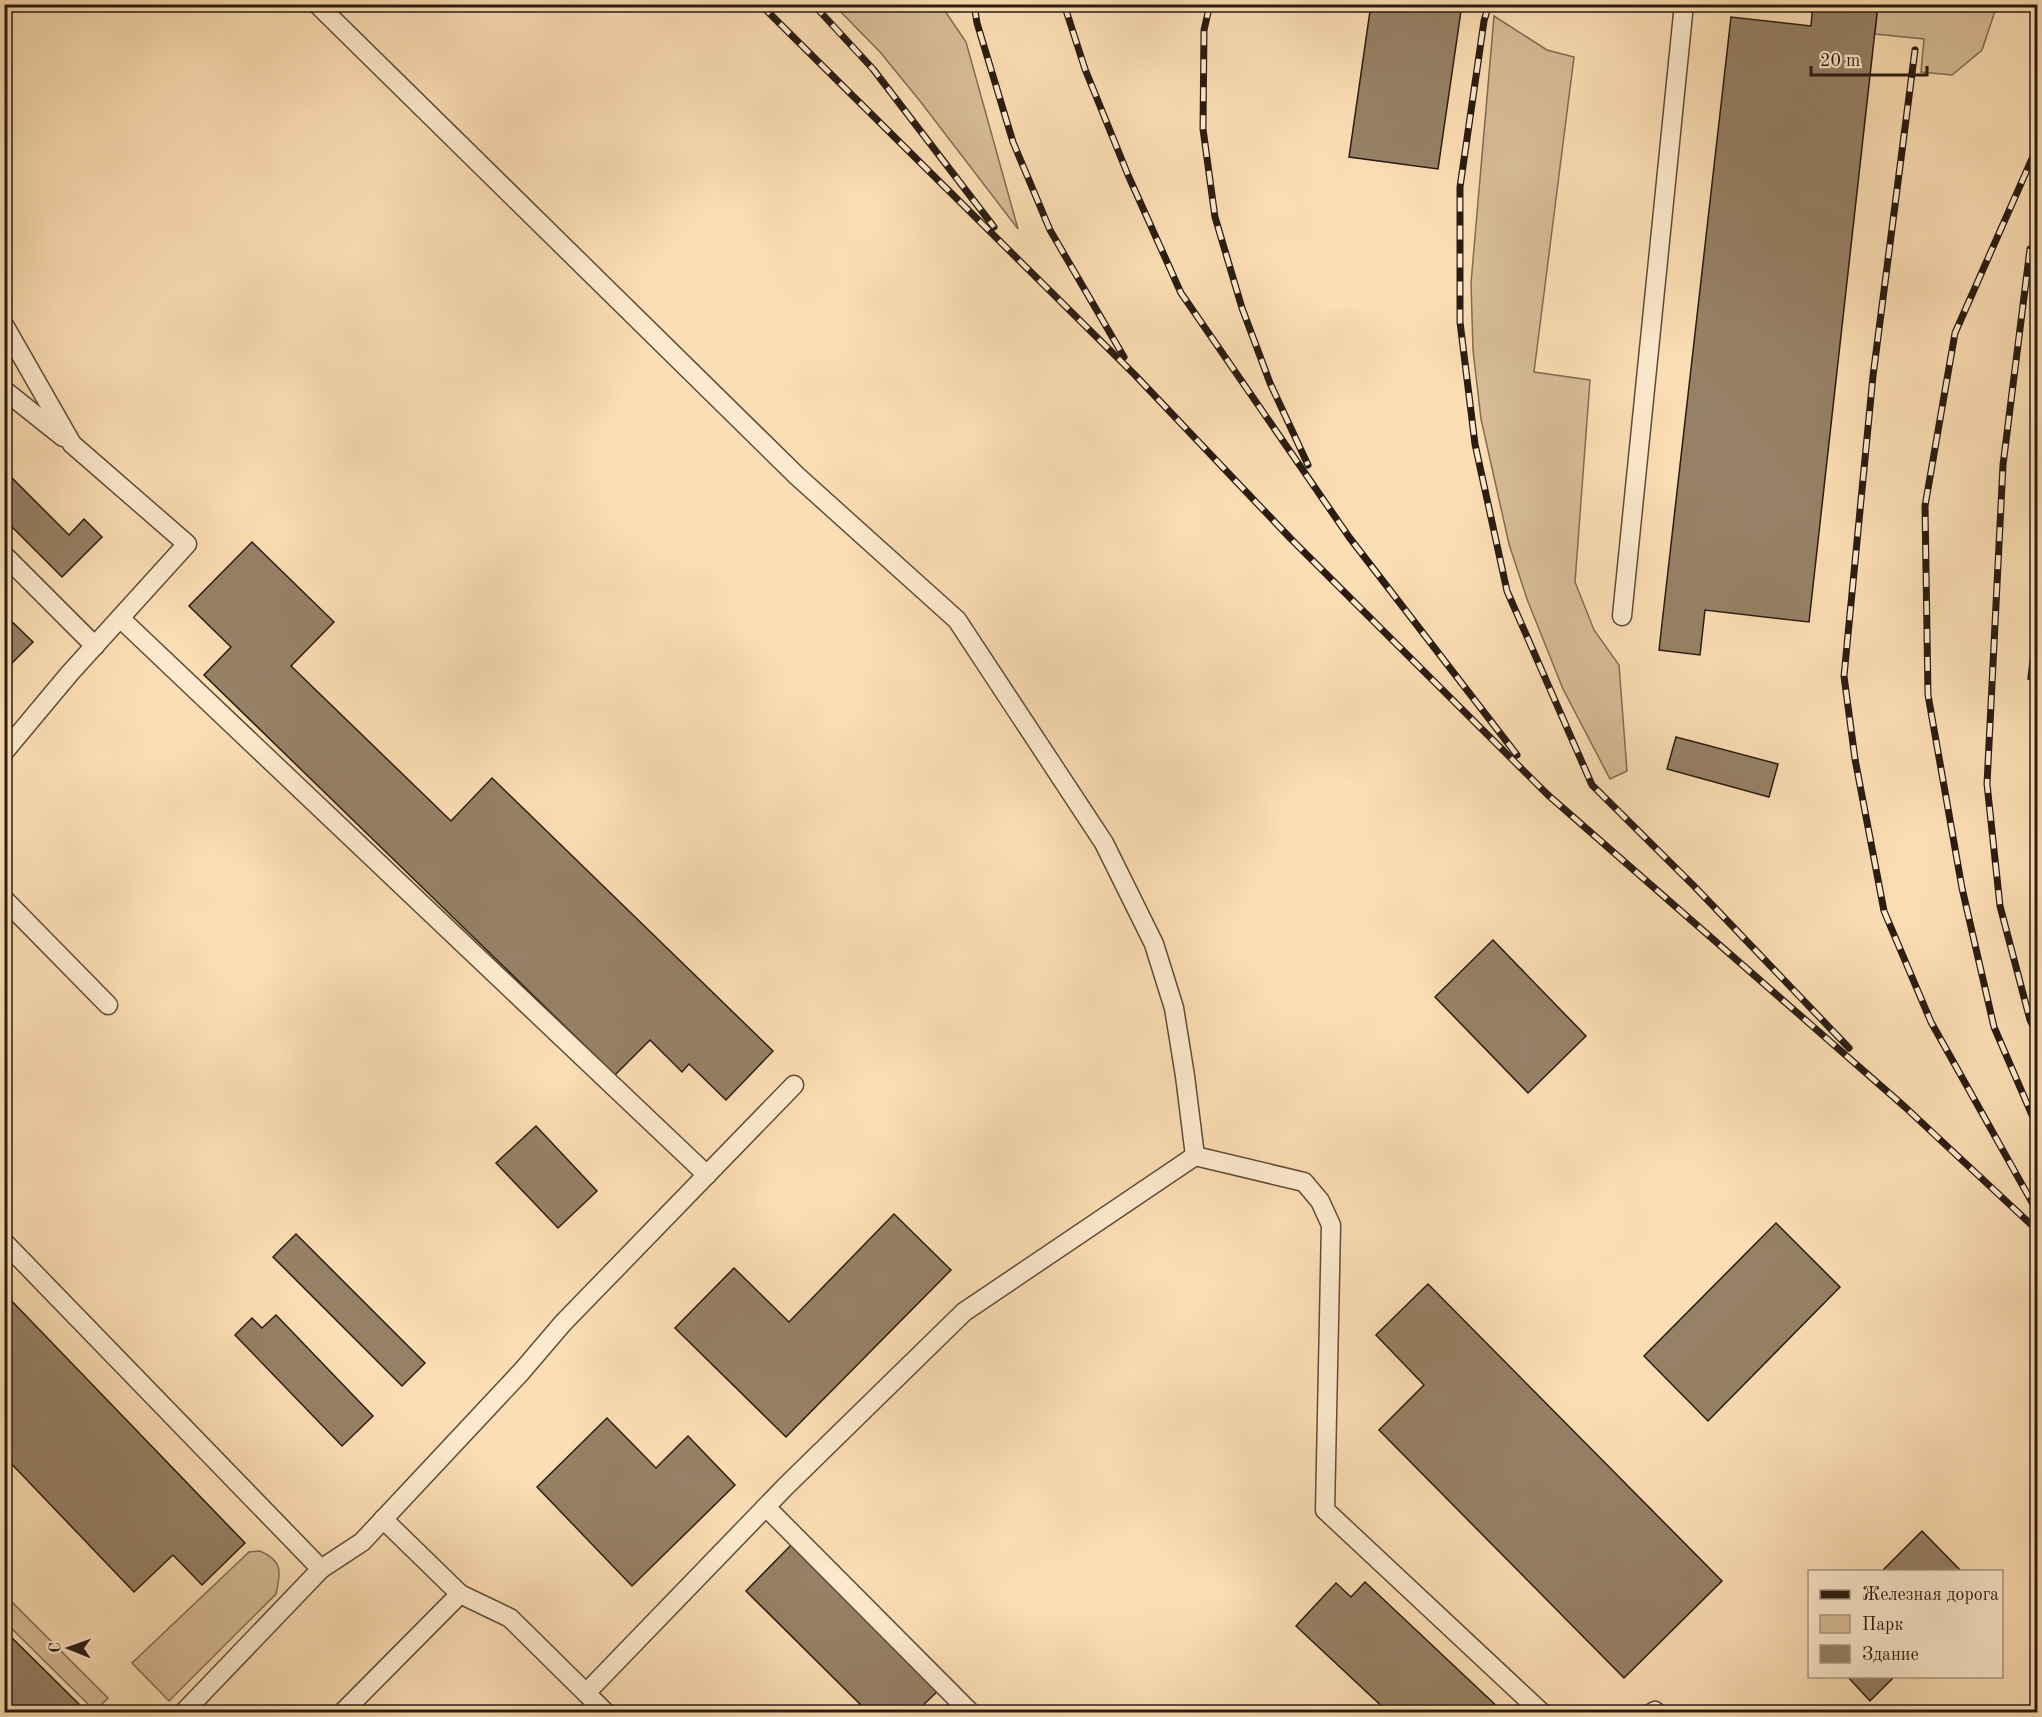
<svg xmlns="http://www.w3.org/2000/svg" width="2042" height="1717" viewBox="0 0 2042 1717" font-family="'Old Standard TT',serif">
<style>
.green{fill:#d8bd98;stroke:#816c55;stroke-width:1.5}
.building{fill:#978166;stroke:#2a1c12;stroke-width:1.5}
.lines{fill:none;stroke-linecap:round;stroke-linejoin:round}
.lane-casing{stroke:#5e4c3a;stroke-width:21}
.lane{stroke:#fdeace;stroke-width:18}
.rail-casing{stroke:#2a1c12;stroke-width:7}
.rail{stroke:#fdeace;stroke-width:4.5;stroke-dasharray:14;stroke-linecap:butt}
</style>
<rect width="100%" height="100%" fill="#fcdeb4"/>
<filter id="stains"><feTurbulence type="fractalNoise" baseFrequency=".00333" numOctaves="4"/><feColorMatrix values="0 0 0 0 .2 0 0 0 0 .09 0 0 0 0 .02 0 0 0 .5 -.17"/></filter>
<radialGradient id="worn" r=".72"><stop offset=".6" stop-color="#630" stop-opacity="0"/><stop offset="1" stop-color="#630" stop-opacity=".3"/></radialGradient>
<g class="green">
<path d="M 834,5 L 941,5 L 966,42 L 1018,229 L 920,101 L 880,52 Z"/>
<path d="M 1878,5 L 1878,4 L 1997,5 L 1982,50 L 1952,75 L 1921,72 L 1924,39 L 1875,34 Z"/>
<path d="M 1494,16 L 1547,50 L 1574,57 L 1534,372 L 1590,380 L 1575,582 L 1594,630 L 1619,665 L 1627,771 L 1610,779 L 1563,689 L 1527,599 L 1509,544 L 1481,419 L 1473,350 L 1471,283 Z"/>
<path d="M 260,1551 C 283,1561 281,1572 276,1594 L 169,1701 L 132,1663 L 249,1552 Z"/>
<path d="M 5,1595 L 108,1698 L 95,1711 L 5,1622 Z"/>
</g>
<g class="building">
<path d="M 1371,4 L 1462,4 L 1438,169 L 1349,157 Z"/>
<path d="M 1813,4 L 1878,4 L 1809,622 L 1705,610 L 1700,655 L 1659,650 L 1731,17 L 1811,26 Z"/>
<path d="M 4,470 L 69,535 L 84,519 L 102,537 L 62,577 L 4,519 Z"/>
<path d="M 252,542 L 334,622 L 291,666 L 451,821 L 492,778 L 773,1051 L 726,1100 L 689,1064 L 682,1072 L 650,1040 L 615,1075 L 204,675 L 231,647 L 189,606 Z"/>
<path d="M 2038,593 L 2038,681 L 2028,679 Z"/>
<path d="M 4,614 L 33,642 L 4,671 Z"/>
<path d="M 1676,737 L 1778,764 L 1769,797 L 1667,769 Z"/>
<path d="M 1493,940 L 1586,1036 L 1528,1093 L 1435,997 Z"/>
<path d="M 536,1126 L 597,1191 L 558,1228 L 496,1163 Z"/>
<path d="M 894,1214 L 951,1270 L 786,1437 L 675,1328 L 734,1268 L 789,1322 Z"/>
<path d="M 1776,1223 L 1840,1287 L 1708,1421 L 1644,1356 Z"/>
<path d="M 296,1234 L 425,1363 L 402,1386 L 273,1257 Z"/>
<path d="M 1428,1284 L 1722,1581 L 1624,1678 L 1379,1430 L 1424,1385 L 1376,1335 Z"/>
<path d="M 4,1293 L 245,1543 L 202,1585 L 173,1555 L 134,1592 L 4,1456 Z"/>
<path d="M 276,1315 L 373,1416 L 342,1446 L 235,1335 L 252,1318 L 262,1328 Z"/>
<path d="M 607,1418 L 656,1468 L 688,1436 L 735,1485 L 632,1586 L 537,1487 Z"/>
<path d="M 1922,1531 L 1962,1572 L 1881,1572 Z"/>
<path d="M 794,1542 L 941,1688 L 916,1712 L 868,1712 L 746,1591 Z"/>
<path d="M 1365,1582 L 1503,1712 L 1388,1712 L 1296,1626 L 1336,1583 L 1351,1597 Z"/>
<path d="M 4,1630 L 87,1712 L 4,1712 Z"/>
<path d="M 1847,1676 L 1895,1676 L 1870,1701 Z"/>
</g>
<g class="lines">
<g class="lane-casing">
<g id="lane">
<path d="M 317,4 L 797,476 L 957,620 L 1104,843 L 1154,944 L 1174,1008 L 1185,1076 L 1195,1156"/>
<path d="M 4,325 L 72,444 L 187,544 L 70,673 L 4,752"/>
<path d="M 4,390 L 63,437"/>
<path d="M 4,555 L 95,646"/>
<path d="M 1622,616 L 1684,4"/>
<path d="M 120,618 L 707,1175"/>
<path d="M 4,899 L 108,1005"/>
<path d="M 4,1242 L 321,1569 L 184,1712"/>
<path d="M 766,1507 L 970,1712"/>
<path d="M 383,1519 L 460,1594"/>
<path d="M 321,1569 L 362,1542 L 522,1371 L 563,1323 L 794,1085"/>
<path d="M 586,1693 L 605,1712"/>
<path d="M 343,1712 L 460,1594 L 510,1618 L 586,1693 L 786,1486 L 964,1312 L 1195,1156 L 1304,1182 L 1320,1201 L 1331,1225 L 1325,1510 L 1541,1712"/>
<path d="M 1653,1712 L 1655,1711 L 1656,1712"/>
</g>
</g>
<use href="#lane" class="lane"/>
<g class="rail-casing">
<g id="rail">
<path d="M 760,4 L 1135,375 L 1291,539 L 1548,795 L 1905,1107 L 2038,1231"/>
<path d="M 813,4 L 873,69 L 994,227"/>
<path d="M 974,4 L 977,23 L 1013,142 L 1050,230 L 1124,357"/>
<path d="M 1064,4 L 1085,69 L 1128,175 L 1181,293 L 1349,537 L 1517,755"/>
<path d="M 1210,4 L 1204,30 L 1203,129 L 1215,217 L 1242,308 L 1270,383 L 1308,465"/>
<path d="M 1489,4 L 1484,21 L 1460,187 L 1460,322 L 1475,444 L 1507,591 L 1592,785 L 1694,886 L 1849,1048"/>
<path d="M 1915,50 L 1873,376 L 1844,676 L 1855,759 L 1884,911 L 1931,1022 L 2038,1213"/>
<path d="M 2038,145 L 1955,333 L 1925,506 L 1928,695 L 1962,888 L 1994,1027 L 2038,1129"/>
<path d="M 2030,249 L 2003,465 L 1987,784 L 2000,906 L 2030,1020 L 2038,1036"/>
</g>
</g>
<use href="#rail" class="rail"/>
</g>
<rect width="2042" height="1717" fill="none" stroke="#fcdeb4" stroke-width="24"/>
<rect x="6" y="6" width="2030" height="1705" fill="none" stroke="#2a1c12" stroke-width="3"/>
<rect x="12" y="12" width="2018" height="1693" fill="none" stroke="#2a1c12" stroke-width="1.5"/>
<rect x="1808" y="1570" width="195" height="108" fill="#fdeace" stroke="#a99883" stroke-width="1.5"/>
<rect x="1820" y="1590" width="30" height="9" fill="#2a1c12" stroke="#a99883" stroke-width="1.5"/>
<text x="1862" y="1600" font-size="18" fill="#2a1c12">Железная дорога</text>
<rect x="1820" y="1615" width="30" height="18" fill="#d8bd98" stroke="#a99883" stroke-width="1.5"/>
<text x="1862" y="1630" font-size="18" fill="#2a1c12">Парк</text>
<rect x="1820" y="1645" width="30" height="18" fill="#978166" stroke="#a99883" stroke-width="1.5"/>
<text x="1862" y="1660" font-size="18" fill="#2a1c12">Здание</text>
<g transform="translate(69 1648) rotate(271)" stroke="#fdeace" stroke-width="4.5" paint-order="stroke">
<path d="M0-4.5L10 22L0 15L-10 22Z" fill="#2a1c12"/>
<text y="-9" font-size="16" font-weight="bold" text-anchor="middle" fill="#2a1c12">С</text>
</g>
<path d="M1811 66v9h116v-9" fill="none" stroke="#2a1c12" stroke-width="3"/>
<text x="1820" y="66" font-size="18" fill="#2a1c12" stroke="#fdeace" stroke-width="4.5" paint-order="stroke">20 m</text>
<rect width="100%" height="100%" filter="url(#stains)"/>
<rect width="100%" height="100%" fill="url(#worn)"/>
</svg>
